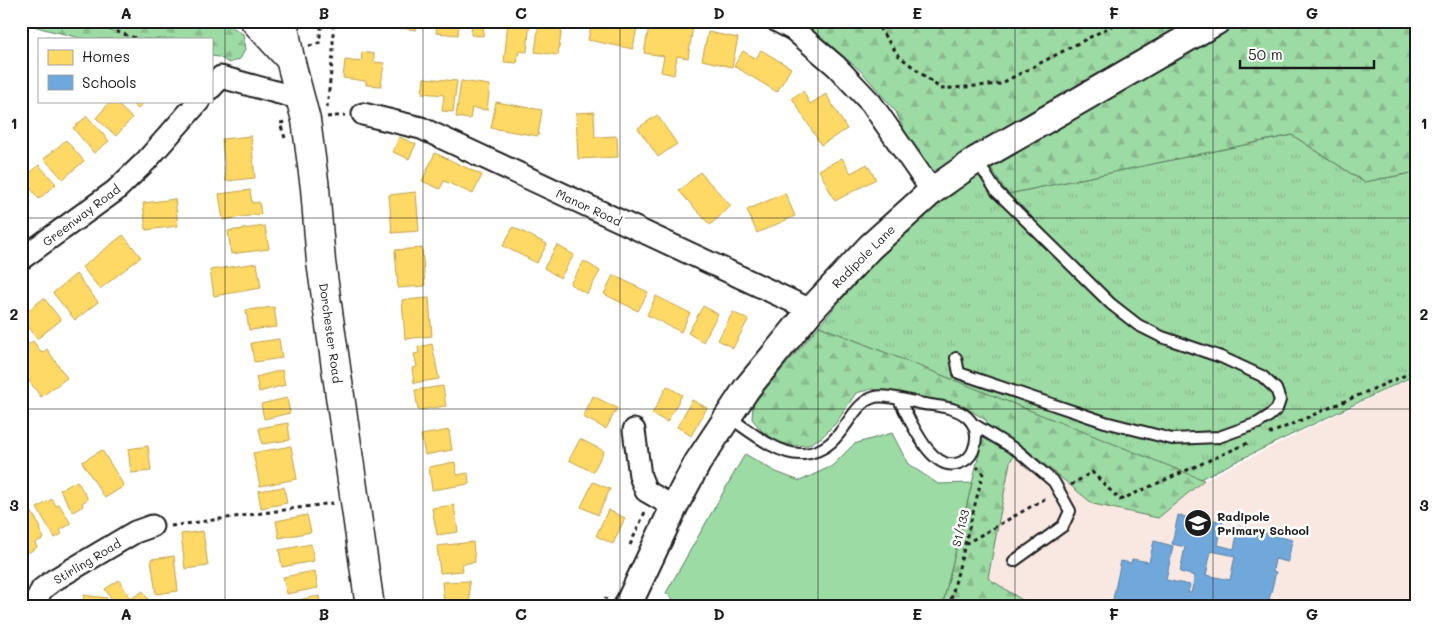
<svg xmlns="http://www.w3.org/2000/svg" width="1438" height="628" viewBox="0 0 1438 628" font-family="Mali,sans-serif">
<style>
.built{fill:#f8e8e1}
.grass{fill:url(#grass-tufts);stroke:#5c7c60}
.forest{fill:url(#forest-firs);stroke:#5c7c60}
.garden{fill:#9ddba4;stroke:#5c7c60}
.homes{fill:#ffd966;stroke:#bba050}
.schools{fill:#6fa8dc;stroke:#567ea2;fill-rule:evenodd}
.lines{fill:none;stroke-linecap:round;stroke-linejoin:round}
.service-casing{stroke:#1c1c1c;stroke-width:14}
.minor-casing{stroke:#1c1c1c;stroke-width:25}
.tertiary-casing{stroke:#1c1c1c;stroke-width:30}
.secondary-casing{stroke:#1c1c1c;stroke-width:31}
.path{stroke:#1c1c1c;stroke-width:3;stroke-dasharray:4 4;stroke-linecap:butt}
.service{stroke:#fff;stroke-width:10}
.minor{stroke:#fff;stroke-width:21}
.tertiary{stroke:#fff;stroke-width:26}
.secondary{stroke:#fff;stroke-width:28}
.grid{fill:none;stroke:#1c1c1c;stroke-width:1;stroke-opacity:0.55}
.labels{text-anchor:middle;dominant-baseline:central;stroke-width:5;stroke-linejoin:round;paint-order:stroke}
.street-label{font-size:12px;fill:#1c1c1c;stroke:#fff}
.poi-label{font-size:12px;font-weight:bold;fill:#1c1c1c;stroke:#fff;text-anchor:start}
.neatline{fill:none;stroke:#1c1c1c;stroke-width:2}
.grid-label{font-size:16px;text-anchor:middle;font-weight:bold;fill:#1c1c1c}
</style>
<defs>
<pattern id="grass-tufts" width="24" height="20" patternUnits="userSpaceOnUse" patternTransform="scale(1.25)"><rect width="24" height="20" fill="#9ddba4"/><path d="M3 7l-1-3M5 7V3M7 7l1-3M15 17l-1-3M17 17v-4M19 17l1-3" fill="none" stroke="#87bb8d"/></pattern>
<pattern id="forest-firs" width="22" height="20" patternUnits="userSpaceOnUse" patternTransform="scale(1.25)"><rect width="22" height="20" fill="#9ddba4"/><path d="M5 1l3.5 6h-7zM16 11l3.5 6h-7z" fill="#87bb8d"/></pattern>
</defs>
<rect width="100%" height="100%" fill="#fff"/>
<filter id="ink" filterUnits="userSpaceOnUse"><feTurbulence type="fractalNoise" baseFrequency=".02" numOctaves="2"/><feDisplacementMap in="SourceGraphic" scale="10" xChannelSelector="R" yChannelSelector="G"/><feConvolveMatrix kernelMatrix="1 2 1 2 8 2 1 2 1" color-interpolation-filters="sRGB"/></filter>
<g filter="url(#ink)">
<path class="built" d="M 1417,375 L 1417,607 L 957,607 L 1009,402 L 1204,480 Z"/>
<path class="grass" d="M 1292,135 L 1364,182 L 1417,172 L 1417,374 L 1200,479 L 819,326 L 897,234 L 936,195 L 991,168 L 1008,194 Z"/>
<g class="forest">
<path d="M 23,21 L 223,21 L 243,34 L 245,50 L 240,59 L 229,63 L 219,57 L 211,56 L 211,39 L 82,39 C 63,32 41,31 23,21 Z"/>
<path d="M 794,21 L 1417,21 L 1417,172 L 1364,182 L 1292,135 L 1008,194 L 991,168 L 932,191 L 896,112 L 863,73 L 820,36 Z"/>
<path d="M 819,326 L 1204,480 L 1158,518 L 1093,504 L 1020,444 L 1010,462 L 988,578 L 1033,607 L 942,607 L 987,421 L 973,412 L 952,402 L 872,389 L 856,393 L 836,423 L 822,437 L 808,445 L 794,446 L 778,442 L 762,431 L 752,419 L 753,405 L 763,392 Z"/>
</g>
<path class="garden" d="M 892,433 L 908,464 L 938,484 L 972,483 L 942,607 L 682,607 L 666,593 L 745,454 L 776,472 L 800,481 L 832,466 L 854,444 Z"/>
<g class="homes">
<path d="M 366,21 L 387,21 L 386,27 L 365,24 Z"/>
<path d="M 395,21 L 417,21 L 416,30 L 394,27 Z"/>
<path d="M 437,21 L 484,21 L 483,36 L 471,35 L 472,23 L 459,22 L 458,35 L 436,33 Z"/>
<path d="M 508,21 L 530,21 L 527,52 L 519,51 L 517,63 L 504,62 Z"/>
<path d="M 539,21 L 563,21 L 558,55 L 535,52 Z"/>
<path d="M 592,21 L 638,21 L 633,49 L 588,40 Z"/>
<path d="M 650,21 L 668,21 L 693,26 L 688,58 L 677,56 L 674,75 L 661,72 L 664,56 L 644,53 Z"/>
<path d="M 708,32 L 738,38 L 732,67 L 702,60 Z"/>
<path d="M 761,50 L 791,68 L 777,92 L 734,66 L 743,51 L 756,59 Z"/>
<path d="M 362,52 L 374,54 L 374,62 L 384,63 L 381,86 L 366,85 L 366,81 L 343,78 L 345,60 L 361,62 Z"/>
<path d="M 424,78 L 457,81 L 453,112 L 442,111 L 444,95 L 422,93 Z"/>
<path d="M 461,81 L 490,85 L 487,110 L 472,108 L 470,119 L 456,117 Z"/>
<path d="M 803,91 L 810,104 L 826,94 L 847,129 L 821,145 L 792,98 Z"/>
<path d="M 111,101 L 114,101 L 132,118 L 116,136 L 96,118 Z"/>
<path d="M 129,101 L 144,101 L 138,109 Z"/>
<path d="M 496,102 L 542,110 L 538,136 L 491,128 Z"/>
<path d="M 594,112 L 595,137 L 617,136 L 618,157 L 578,159 L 576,113 Z"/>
<path d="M 657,115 L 677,144 L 658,157 L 638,128 Z"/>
<path d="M 87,116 L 109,141 L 94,153 L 73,128 Z"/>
<path d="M 251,136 L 255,178 L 226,181 L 222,139 Z"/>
<path d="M 399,137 L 416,144 L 409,159 L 393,152 Z"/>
<path d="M 66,140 L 84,161 L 63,179 L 44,159 Z"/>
<path d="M 435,153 L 482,175 L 473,194 L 444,181 L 440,189 L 422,181 Z"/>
<path d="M 842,158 L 851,173 L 867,164 L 876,179 L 835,201 L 819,170 Z"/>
<path d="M 39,165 L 56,184 L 39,199 L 23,179 Z"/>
<path d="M 700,172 L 731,206 L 710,225 L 679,191 Z"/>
<path d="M 21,190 L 31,203 L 21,210 Z"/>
<path d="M 250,190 L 252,203 L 259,202 L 261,214 L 223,220 L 219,194 Z"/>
<path d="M 416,192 L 419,231 L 392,233 L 389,195 Z"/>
<path d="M 785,193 L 795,216 L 757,233 L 747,210 Z"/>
<path d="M 175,199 L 178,226 L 146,230 L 143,203 Z"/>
<path d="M 265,226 L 269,249 L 231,254 L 228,231 Z"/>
<path d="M 513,227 L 547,244 L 537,263 L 503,246 Z"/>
<path d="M 123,235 L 141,257 L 100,289 L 82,267 Z"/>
<path d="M 557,245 L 574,255 L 560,278 L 544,268 Z"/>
<path d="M 422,248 L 425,286 L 398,288 L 395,250 Z"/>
<path d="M 584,261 L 600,271 L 587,294 L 570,284 Z"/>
<path d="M 257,263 L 261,288 L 214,296 L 210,270 Z"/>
<path d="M 76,274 L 98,302 L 75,320 L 53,293 Z"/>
<path d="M 613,275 L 648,292 L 638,311 L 604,294 Z"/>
<path d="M 656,296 L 690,313 L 681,332 L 647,315 Z"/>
<path d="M 44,298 L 61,320 L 37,339 L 21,316 Z"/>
<path d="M 429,298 L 432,336 L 405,339 L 402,300 Z"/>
<path d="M 703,306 L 718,314 L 703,342 L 688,333 Z"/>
<path d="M 274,307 L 277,327 L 249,330 L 246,310 Z"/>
<path d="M 733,312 L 748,320 L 733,348 L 718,340 Z"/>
<path d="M 279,339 L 282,358 L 254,362 L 251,343 Z"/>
<path d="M 33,341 L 42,353 L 47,349 L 67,378 L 41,397 L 21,370 L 21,349 Z"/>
<path d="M 432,344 L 439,379 L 414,383 L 412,368 L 417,367 L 414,354 L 419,353 L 418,347 Z"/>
<path d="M 282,370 L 285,385 L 259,392 L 256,377 Z"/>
<path d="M 443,386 L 446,406 L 418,410 L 415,390 Z"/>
<path d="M 667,386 L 682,395 L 667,422 L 652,414 Z"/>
<path d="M 593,396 L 617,408 L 606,429 L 583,417 Z"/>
<path d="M 287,398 L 290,413 L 264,419 L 261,404 Z"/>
<path d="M 692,400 L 707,408 L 691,436 L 677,427 Z"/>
<path d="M 288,423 L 290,440 L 262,444 L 259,428 Z"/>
<path d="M 449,430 L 452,450 L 425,455 L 421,435 Z"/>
<path d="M 580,439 L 604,451 L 593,472 L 569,460 Z"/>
<path d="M 148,446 L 151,471 L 131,473 L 128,449 Z"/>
<path d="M 291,446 L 297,479 L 260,486 L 253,453 Z"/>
<path d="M 102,450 L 124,486 L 105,498 L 82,462 Z"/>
<path d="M 455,462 L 457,475 L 468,473 L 469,484 L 432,490 L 429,467 Z"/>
<path d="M 77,481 L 88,499 L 82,503 L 83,506 L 73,512 L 60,490 Z"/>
<path d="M 593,482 L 610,489 L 598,515 L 581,507 Z"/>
<path d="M 284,487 L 287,503 L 261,508 L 258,491 Z"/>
<path d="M 52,499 L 56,506 L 59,504 L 71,524 L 60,530 L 62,534 L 55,538 L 37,508 Z"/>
<path d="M 454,505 L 458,532 L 437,535 L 432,508 Z"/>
<path d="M 608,510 L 625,518 L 613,544 L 596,536 Z"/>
<path d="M 31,511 L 41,528 L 39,529 L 44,538 L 35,543 L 37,547 L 28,553 L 21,542 L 21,517 Z"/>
<path d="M 307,515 L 311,532 L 279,538 L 276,521 Z"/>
<path d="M 203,531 L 208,566 L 185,569 L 181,534 Z"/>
<path d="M 473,542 L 475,562 L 462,564 L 463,571 L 440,573 L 437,546 Z"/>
<path d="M 311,544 L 314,561 L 282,567 L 279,550 Z"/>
<path d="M 174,556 L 178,591 L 156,594 L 151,559 Z"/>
<path d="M 315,571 L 318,588 L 287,594 L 283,577 Z"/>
<path d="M 119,580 L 131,599 L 143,591 L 150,602 L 143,607 L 116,607 L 105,589 Z"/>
<path d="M 469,581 L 470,602 L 444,603 L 442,582 Z"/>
<path d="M 84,595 L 107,598 L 106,607 L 82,607 Z"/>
<path d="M 319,596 L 321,607 L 288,607 L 287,602 Z"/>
</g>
<path class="schools" d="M 1178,515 L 1204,521 L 1205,518 L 1223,522 L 1218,545 L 1234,549 L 1239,526 L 1292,540 L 1288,562 L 1275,559 L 1273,571 L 1276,572 L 1269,600 L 1272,600 L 1271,607 L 1199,607 L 1199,604 L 1189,602 L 1188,607 L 1125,607 L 1112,604 L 1121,561 L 1131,563 L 1132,559 L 1149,562 L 1154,541 L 1173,546 L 1166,580 L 1190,585 L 1188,592 L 1191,593 L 1195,576 L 1180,572 L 1185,547 L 1172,544 ZM 1211,551 L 1235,556 L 1230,580 L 1206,575 Z"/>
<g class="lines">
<g class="service-casing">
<g id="service">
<path d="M 956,358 L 959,373 L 1105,422 L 1172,439 L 1219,437 L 1258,423 L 1269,416 L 1277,409 L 1280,400 L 1276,389 L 1262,376 L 1221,357 L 1162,337 L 1138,325 L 1111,304 L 997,192 L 977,161"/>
<path d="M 729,417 C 748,430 779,456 803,454 C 845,451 847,404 875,397 C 887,394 911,402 924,404 C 937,406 956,407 967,417 C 977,426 978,439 973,451 C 970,458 966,461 959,463 C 931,474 910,418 899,400"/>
<path d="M 975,425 L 1018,451 L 1054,482 L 1070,511 L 1063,526 L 1014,561"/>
</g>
</g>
<g class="minor-casing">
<g id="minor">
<path d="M 777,21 L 794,30 L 836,66 L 871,103 L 932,191"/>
<path d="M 211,88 L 221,77 L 301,99"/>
<path d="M 363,114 L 421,128 L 811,310"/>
<path d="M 21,259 L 115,191 L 146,161 L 199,101"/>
<path d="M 634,430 L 640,476 L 646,491 L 674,507"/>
<path d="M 33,607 L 42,589 L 54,580 L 135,532 L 152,526"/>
</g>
</g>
<g class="tertiary-casing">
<path id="tertiary" d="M 627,607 L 674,507 L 698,462 L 747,388 L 811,310 L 870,247 L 932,191 L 976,160 L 1217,21"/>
</g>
<g class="secondary-casing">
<g id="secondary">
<path d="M 255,21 L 290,59"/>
<path d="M 283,21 L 290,59 L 306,120 L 315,188 L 321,262 L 370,607"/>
</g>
</g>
<g class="path">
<path d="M 86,21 L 138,39"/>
<path d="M 874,21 L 899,56 L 941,89 L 1000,84 L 1121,21"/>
<path d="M 309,46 L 319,43 L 322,21"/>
<path d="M 327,108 L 333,54 L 333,21"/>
<path d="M 327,117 L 345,115"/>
<path d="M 285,138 L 280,123 L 286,122"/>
<path d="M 1269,434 L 1417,370"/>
<path d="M 1071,485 L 1092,472 L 1120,500 L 1248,443"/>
<path d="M 171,526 L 333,503"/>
<path d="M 965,544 L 1048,497"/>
<path d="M 630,545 L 645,512"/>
<path d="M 602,607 L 606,598"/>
<path d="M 949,607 L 983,473 L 977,467"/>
</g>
<use href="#service" class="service"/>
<use href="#minor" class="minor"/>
<use href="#tertiary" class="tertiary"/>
<use href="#secondary" class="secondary"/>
</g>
</g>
<path class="grid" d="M 225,21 L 225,607M 423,21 L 423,607M 620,21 L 620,607M 818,21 L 818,607M 1015,21 L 1015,607M 1213,21 L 1213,607M 21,218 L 1417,218M 21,409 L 1417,409"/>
<defs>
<g id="school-disc" transform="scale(1.4375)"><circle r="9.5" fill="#1c1c1c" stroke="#fff"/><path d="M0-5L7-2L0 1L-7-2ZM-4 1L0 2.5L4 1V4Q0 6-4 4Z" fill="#fff"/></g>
</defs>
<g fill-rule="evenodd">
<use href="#school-disc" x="1198" y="523"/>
</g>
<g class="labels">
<g class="street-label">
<text transform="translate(589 207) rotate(25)">Manor Road</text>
<text transform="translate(81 215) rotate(-37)">Greenway Road</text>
<text transform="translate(863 256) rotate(-45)">Radipole Lane</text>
<text transform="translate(331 333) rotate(82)">Dorchester Road</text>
<text transform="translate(960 528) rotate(-76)">S1/133</text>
<text transform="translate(87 561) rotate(-31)">Stirling Road</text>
</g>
<g class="poi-label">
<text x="1217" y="516">Radipole<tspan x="1217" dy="14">Primary School</tspan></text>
</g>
</g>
<rect width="1438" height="628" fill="none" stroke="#fff" stroke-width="55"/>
<rect x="38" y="38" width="175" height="65" fill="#ffffff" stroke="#a4a4a4"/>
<rect x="48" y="50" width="25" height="15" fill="#ffd966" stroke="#a4a4a4"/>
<text x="82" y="62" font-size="15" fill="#1c1c1c">Homes</text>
<rect x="48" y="75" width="25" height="15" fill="#6fa8dc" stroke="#a4a4a4"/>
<text x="82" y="88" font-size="15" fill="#1c1c1c">Schools</text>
<path d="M1240 60v8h134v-8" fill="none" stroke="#1c1c1c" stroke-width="2.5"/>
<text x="1248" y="60" font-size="15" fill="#1c1c1c" stroke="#ffffff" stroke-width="4" paint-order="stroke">50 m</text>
<rect x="28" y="28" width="1382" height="572" class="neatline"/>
<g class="grid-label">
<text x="126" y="19">A</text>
<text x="324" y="19">B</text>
<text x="521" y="19">C</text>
<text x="719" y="19">D</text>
<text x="917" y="19">E</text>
<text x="1114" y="19">F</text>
<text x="1312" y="19">G</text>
<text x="14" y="129">1</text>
<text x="1424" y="129">1</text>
<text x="14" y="320">2</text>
<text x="1424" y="320">2</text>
<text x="14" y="511">3</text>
<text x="1424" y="511">3</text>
<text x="126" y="620">A</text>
<text x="324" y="620">B</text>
<text x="521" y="620">C</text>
<text x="719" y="620">D</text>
<text x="917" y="620">E</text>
<text x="1114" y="620">F</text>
<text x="1312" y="620">G</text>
</g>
</svg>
